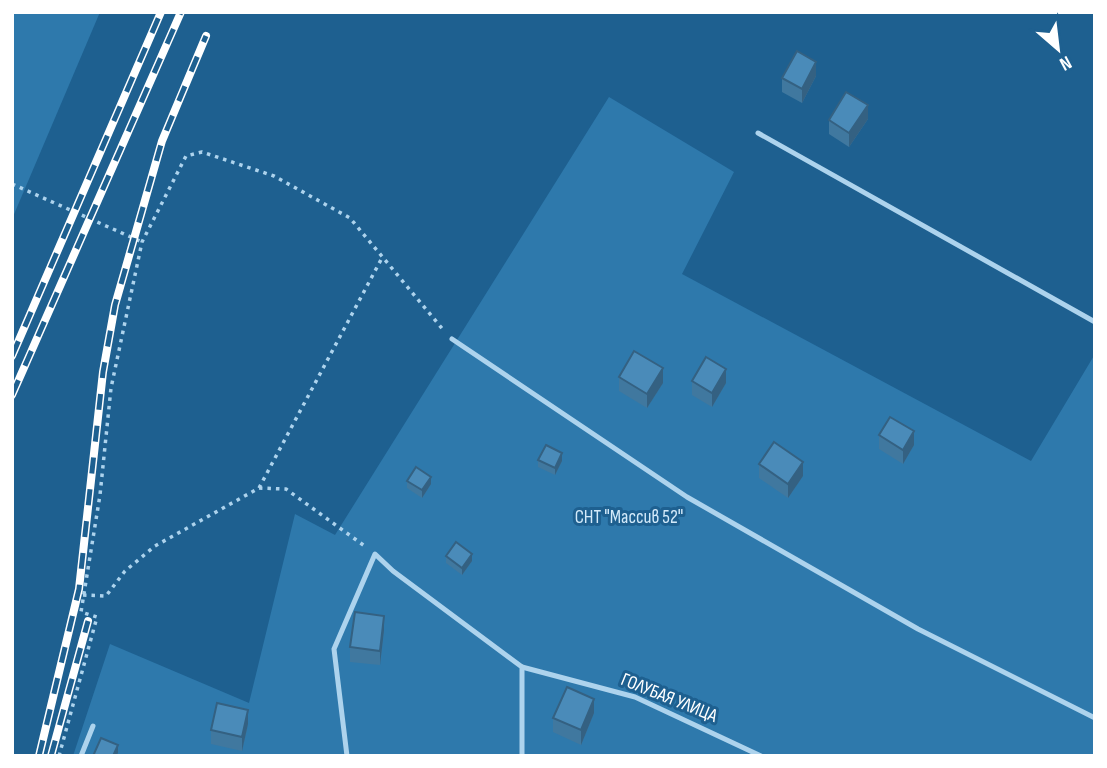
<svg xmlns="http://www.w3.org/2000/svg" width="1107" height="768" viewBox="0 0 1107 768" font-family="'Sofia Sans Condensed',sans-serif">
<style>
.green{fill:#2e79ac}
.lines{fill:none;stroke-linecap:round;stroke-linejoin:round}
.path{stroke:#add3ed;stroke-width:3.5;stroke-dasharray:3.5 5;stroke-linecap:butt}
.service{stroke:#add3ed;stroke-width:5}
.rail-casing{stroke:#fff;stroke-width:8}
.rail{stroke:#1e6090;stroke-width:5;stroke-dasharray:16;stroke-linecap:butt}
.wall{fill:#40789f}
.shaded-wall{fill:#346182}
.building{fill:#4a8bb9;stroke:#346182;stroke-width:2}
.labels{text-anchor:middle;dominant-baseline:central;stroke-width:6;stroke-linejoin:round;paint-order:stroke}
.park-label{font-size:19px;fill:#d3eafa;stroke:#1e6090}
.street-label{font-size:19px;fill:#fff;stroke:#1e6090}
</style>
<rect width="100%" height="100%" fill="#1e6090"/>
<g class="green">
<path d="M 12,12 L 100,12 L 12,219 Z"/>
<path d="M 609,97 L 734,172 L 682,274 L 1031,461 L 1095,354 L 1095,756 L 73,756 L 110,644 L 249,703 L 295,514 L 335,535 Z"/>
</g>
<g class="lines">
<g class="path">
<path d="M 12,184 L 142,242"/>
<path d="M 259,488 L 383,256"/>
<path d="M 83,595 L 106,596 L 125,571 L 155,546 L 259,488 L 286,489 L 366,547"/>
<path d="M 59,756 L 97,617 L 81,612 L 100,495 L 111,388 L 142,242 L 186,156 L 202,152 L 274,176 L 350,218 L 445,332"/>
</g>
<g class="service">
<path d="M 758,133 L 1095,322"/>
<path d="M 452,339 L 687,497 L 918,629 L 1095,718"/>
<path d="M 522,667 L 635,697 L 761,756"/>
<path d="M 81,756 L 93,726"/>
<path d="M 347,756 L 334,649 L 375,554 L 393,571 L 522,667 L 522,756"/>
</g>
<g class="rail-casing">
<g id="rail">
<path d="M 12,356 L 161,12"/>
<path d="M 12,395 L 181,12"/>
<path d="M 39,756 L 79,589 L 103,372 L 115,305 L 162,141 L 206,36"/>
<path d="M 51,756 L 88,621"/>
</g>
</g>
<use href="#rail" class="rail"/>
</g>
<g class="wall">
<path d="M 816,76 L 802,103 L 782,92 L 782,78 Z"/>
<path d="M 868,119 L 849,147 L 829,134 L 829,120 Z"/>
<path d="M 619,377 L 663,383 L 647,408 L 619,391 Z"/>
<path d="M 692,381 L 726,383 L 712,407 L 692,395 Z"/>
<path d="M 879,435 L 914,445 L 903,464 L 879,449 Z"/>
<path d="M 538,460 L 562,461 L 555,475 L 538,467 Z"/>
<path d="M 759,464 L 803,476 L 788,498 L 759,478 Z"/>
<path d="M 407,481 L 431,484 L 422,498 L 407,488 Z"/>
<path d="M 446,556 L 472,561 L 462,575 L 446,563 Z"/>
<path d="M 384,630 L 380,665 L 350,662 L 350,647 Z"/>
<path d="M 1095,678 L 1095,697 L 1093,696 L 1093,681 Z"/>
<path d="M 594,713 L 581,745 L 553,732 L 553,718 Z"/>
<path d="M 248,724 L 242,751 L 211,744 L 211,730 Z"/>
</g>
<g class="shaded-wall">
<path d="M 816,62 L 816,76 L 802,103 L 802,89 Z"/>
<path d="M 868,105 L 868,119 L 849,147 L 849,133 Z"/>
<path d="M 663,368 L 663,383 L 647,408 L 647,394 Z"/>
<path d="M 726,369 L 726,383 L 712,407 L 712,393 Z"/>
<path d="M 914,431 L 914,445 L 903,464 L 903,450 Z"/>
<path d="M 562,453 L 562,461 L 555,475 L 555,468 Z"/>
<path d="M 803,462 L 803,476 L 788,498 L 788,484 Z"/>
<path d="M 431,477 L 431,484 L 422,498 L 422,490 Z"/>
<path d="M 472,554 L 472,561 L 462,575 L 462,568 Z"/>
<path d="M 384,616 L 384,630 L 380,665 L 380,651 Z"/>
<path d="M 594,699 L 594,713 L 581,745 L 581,730 Z"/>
<path d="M 248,710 L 248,724 L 242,751 L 242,737 Z"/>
<path d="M 118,745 L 118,753 L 116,756 L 113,756 Z"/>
</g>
<g class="building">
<path d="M 797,51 L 816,62 L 802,89 L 782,78 Z"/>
<path d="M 846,92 L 868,105 L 849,133 L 829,120 Z"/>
<path d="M 634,351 L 663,368 L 647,394 L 619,377 Z"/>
<path d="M 706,357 L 726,369 L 712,393 L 692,381 Z"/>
<path d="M 890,417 L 914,431 L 903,450 L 879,435 Z"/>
<path d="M 774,442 L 803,462 L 788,484 L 759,464 Z"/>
<path d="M 546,445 L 562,453 L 555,468 L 538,460 Z"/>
<path d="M 416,467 L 431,477 L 422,490 L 407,481 Z"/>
<path d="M 456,542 L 472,554 L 462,568 L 446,556 Z"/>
<path d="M 355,612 L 384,616 L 380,651 L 350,647 Z"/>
<path d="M 567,687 L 594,699 L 581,730 L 553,718 Z"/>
<path d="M 217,703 L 248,710 L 242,737 L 211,730 Z"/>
<path d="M 101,738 L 118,745 L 113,756 L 93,756 Z"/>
</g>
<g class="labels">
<g class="park-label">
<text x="629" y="517">СНТ "Массив 52"</text>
</g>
<g class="street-label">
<text transform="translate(669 698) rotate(22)">ГОЛУБАЯ УЛИЦА</text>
</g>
</g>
<rect width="1107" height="768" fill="none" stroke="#ffffff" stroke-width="28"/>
<g transform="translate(1058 49) rotate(152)" stroke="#1e6090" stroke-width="5" paint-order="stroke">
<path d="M0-5L12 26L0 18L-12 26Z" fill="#ffffff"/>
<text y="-10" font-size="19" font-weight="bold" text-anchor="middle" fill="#ffffff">N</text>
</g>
</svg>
